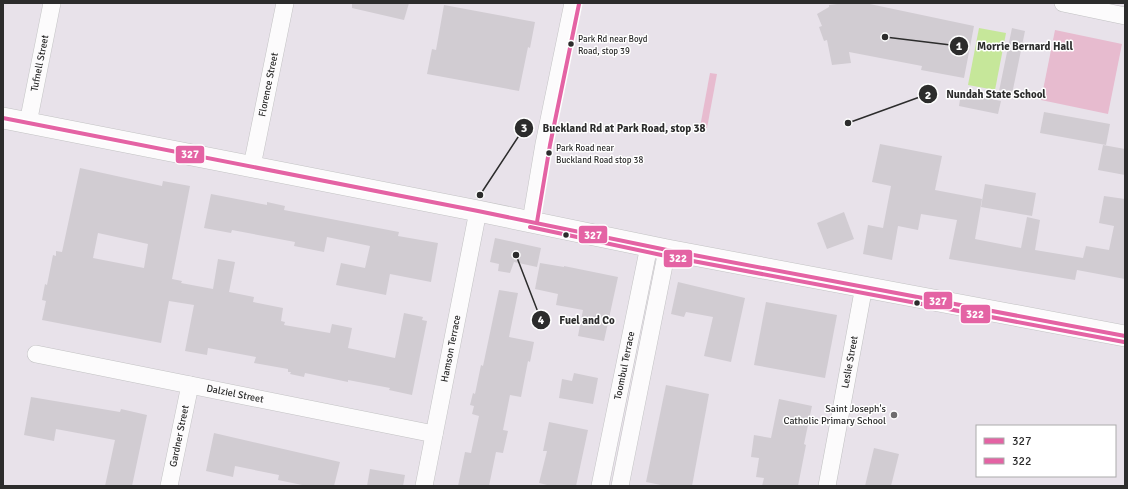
<svg xmlns="http://www.w3.org/2000/svg" width="1128" height="489" viewBox="0 0 1128 489" font-family="Signika,sans-serif">
<style>
.pitch{fill:#e7bbcf}
.water{fill:#c6e79a}
.building{fill:#d1ccd2;fill-rule:evenodd}
.lines{fill:none;stroke-linecap:round;stroke-linejoin:round}
.minor-casing{stroke:#c2c2c3;stroke-width:18}
.tertiary-casing{stroke:#c2c2c3;stroke-width:22}
.minor{stroke:#fcfbfc;stroke-width:17}
.tertiary{stroke:#fcfbfc;stroke-width:21}
.bus-1-casing{stroke:#fff;stroke-width:7}
.bus-2-casing{stroke:#fff;stroke-width:7}
.bus-1{stroke:#e463a4;stroke-width:4}
.bus-2{stroke:#e463a4;stroke-width:4}
.bus-dot{fill:#2c2c2c;stroke:#fff;stroke-width:1.5}
.poi-dot{fill:#6e6c6e;stroke:#fff;stroke-width:1.5}
.labels{text-anchor:middle;dominant-baseline:central;stroke-width:3;stroke-linejoin:round;paint-order:stroke}
.bus-label{font-size:9px;fill:#2c2c2c;stroke:#fff;text-anchor:start}
.street-label{font-size:10px;fill:#2c2c2c;stroke:#fff}
.poi-label{font-size:10px;fill:#2c2c2c;stroke:#fff;text-anchor:end}
.leader{fill:none;stroke:#2c2c2c;stroke-width:1.5}
.callout-dot{fill:#2c2c2c;stroke:#fff;stroke-width:1.5}
.mark-label{font-size:12px;text-anchor:middle;font-weight:bold;fill:#fff}
.callout-label{font-size:11px;text-anchor:middle;font-weight:bold;fill:#2c2c2c;stroke:#fff;stroke-width:3;stroke-linejoin:round;paint-order:stroke}
.line-badge{stroke:#fff;stroke-width:1.5}
.badge-label{font-size:11px;text-anchor:middle;font-weight:bold;fill:#fff}
</style>
<rect width="100%" height="100%" fill="#e8e2ea"/>
<g class="pitch">
<path d="M 1055,30 L 1122,44 L 1108,114 L 1041,100 Z"/>
<path d="M 710,73 L 717,74 L 707,128 L 700,127 Z"/>
</g>
<path class="water" d="M 979,28 L 1006,33 L 995,90 L 968,85 Z"/>
<g class="building">
<path d="M 352,3 L 409,3 L 404,20 L 352,8 Z"/>
<path d="M 845,3 L 865,3 L 974,26 L 964,78 L 921,70 L 922,66 L 849,52 L 851,63 L 832,65 L 827,40 L 824,41 L 819,27 L 822,26 L 817,14 L 829,7 L 829,5 Z"/>
<path d="M 444,5 L 535,22 L 530,48 L 528,47 L 519,91 L 427,74 L 432,49 L 436,50 Z"/>
<path d="M 1012,28 L 1025,31 L 1011,99 L 998,96 Z"/>
<path d="M 961,93 L 1001,101 L 998,114 L 959,106 Z"/>
<path d="M 1044,112 L 1110,124 L 1106,145 L 1040,133 Z"/>
<path d="M 880,144 L 942,156 L 935,190 L 982,199 L 975,239 L 1021,248 L 1027,217 L 1040,220 L 1035,250 L 1083,258 L 1086,246 L 1109,250 L 1114,226 L 1099,223 L 1104,196 L 1125,199 L 1125,279 L 1077,270 L 1075,280 L 949,259 L 957,220 L 921,214 L 918,230 L 898,226 L 892,260 L 863,254 L 868,225 L 883,228 L 891,186 L 872,182 Z"/>
<path d="M 1103,145 L 1125,149 L 1125,175 L 1098,170 Z"/>
<path d="M 80,168 L 162,186 L 163,181 L 190,186 L 172,279 L 182,281 L 181,283 L 213,289 L 218,259 L 235,262 L 229,292 L 254,297 L 253,302 L 283,308 L 281,321 L 285,322 L 284,325 L 330,333 L 332,324 L 352,328 L 348,348 L 395,358 L 404,313 L 423,317 L 422,320 L 427,321 L 412,395 L 389,390 L 390,388 L 348,380 L 348,382 L 305,373 L 304,377 L 290,374 L 291,372 L 288,372 L 288,369 L 254,363 L 256,357 L 208,348 L 207,355 L 185,351 L 194,305 L 169,301 L 161,343 L 42,320 L 46,301 L 42,300 L 45,284 L 47,285 L 53,255 L 56,256 L 56,251 L 62,252 ZM 98,233 L 148,244 L 144,268 L 93,258 Z"/>
<path d="M 985,184 L 1036,193 L 1032,216 L 981,207 Z"/>
<path d="M 211,194 L 267,205 L 267,202 L 285,206 L 284,210 L 399,232 L 398,236 L 438,243 L 431,282 L 390,274 L 386,295 L 336,285 L 341,263 L 365,268 L 370,246 L 327,237 L 324,252 L 294,246 L 295,242 L 232,230 L 231,233 L 204,228 Z"/>
<path d="M 844,212 L 854,239 L 827,249 L 817,223 Z"/>
<path d="M 495,238 L 541,248 L 537,267 L 514,262 L 510,273 L 498,271 L 499,264 L 490,262 Z"/>
<path d="M 540,263 L 564,267 L 564,266 L 618,277 L 604,341 L 578,336 L 583,310 L 556,305 L 558,294 L 535,289 Z"/>
<path d="M 678,282 L 745,298 L 731,362 L 704,356 L 713,317 L 686,312 L 684,317 L 671,314 Z"/>
<path d="M 499,290 L 518,293 L 509,337 L 534,342 L 530,362 L 528,361 L 521,397 L 510,395 L 503,430 L 508,431 L 503,453 L 496,452 L 489,486 L 458,486 L 465,452 L 471,453 L 479,416 L 472,414 L 474,406 L 470,405 L 473,393 L 475,394 L 481,365 L 483,366 Z"/>
<path d="M 766,302 L 837,315 L 825,378 L 754,365 Z"/>
<path d="M 574,373 L 598,378 L 593,404 L 559,398 L 562,379 L 572,381 Z"/>
<path d="M 666,385 L 709,394 L 692,486 L 666,486 L 646,482 Z"/>
<path d="M 31,397 L 120,412 L 121,409 L 147,415 L 132,486 L 105,486 L 115,440 L 56,429 L 54,441 L 24,435 Z"/>
<path d="M 779,399 L 812,406 L 804,444 L 806,445 L 798,486 L 762,486 L 764,478 L 756,477 L 759,458 L 751,457 L 754,435 L 771,438 Z"/>
<path d="M 549,422 L 588,430 L 576,486 L 551,486 L 539,483 L 547,451 L 543,451 Z"/>
<path d="M 214,433 L 340,462 L 334,486 L 307,486 L 278,480 L 279,475 L 235,466 L 233,477 L 206,471 Z"/>
<path d="M 874,448 L 899,454 L 891,486 L 865,486 Z"/>
<path d="M 370,469 L 405,475 L 403,486 L 367,486 Z"/>
</g>
<g class="lines">
<g class="minor-casing">
<g id="minor">
<path d="M 1063,3 L 1125,16"/>
<path id="s1" d="M 28,123 L 52,3"/>
<path id="s2" d="M 252,166 L 285,3"/>
<path d="M 531,221 L 544,144 L 573,3"/>
<path id="s3" d="M 36,354 L 434,434"/>
<path id="s4" d="M 169,486 L 190,385"/>
<path id="s5" d="M 424,486 L 478,211"/>
<path id="s6" d="M 600,486 L 649,246"/>
<path d="M 620,486 L 667,250"/>
<path id="s7" d="M 827,486 L 864,286"/>
</g>
</g>
<g class="tertiary-casing">
<path id="tertiary" d="M 3,118 L 478,211 L 667,250 L 1125,336"/>
</g>
<use href="#minor" class="minor"/>
<use href="#tertiary" class="tertiary"/>
<g class="bus-1-casing">
<path id="bus-1" d="M 3,118 L 478,211 L 667,250 L 1125,336"/>
</g>
<g class="bus-2-casing">
<g id="bus-2">
<path d="M 537,222 L 550,145 L 579,4"/>
<path d="M 530,227 L 666,256 L 1124,342"/>
</g>
</g>
<use href="#bus-1" class="bus-1"/>
<use href="#bus-2" class="bus-2"/>
</g>
<g class="bus-dot">
<circle cx="571" cy="44" r="3.5"/>
<circle cx="549" cy="153" r="3.5"/>
<circle cx="566" cy="235" r="3.5"/>
<circle cx="917" cy="303" r="3.5"/>
</g>
<circle class="poi-dot" cx="894" cy="415" r="4"/>
<g class="labels">
<g class="bus-label">
<text x="578" y="39">Park Rd near Boyd<tspan x="578" dy="12">Road, stop 39</tspan></text>
<text x="556" y="148">Park Road near<tspan x="556" dy="12">Buckland Road stop 38</tspan></text>
</g>
<g class="street-label">
<text stroke="none"><textPath href="#s1" startOffset="61">Tufnell Street</textPath></text>
<text stroke="none"><textPath href="#s2" startOffset="83">Florence Street</textPath></text>
<text stroke="none"><textPath href="#s5" startOffset="140">Hamson Terrace</textPath></text>
<text stroke="none"><textPath href="#s7" startOffset="126">Leslie Street</textPath></text>
<text stroke="none"><textPath href="#s6" startOffset="123">Toombul Terrace</textPath></text>
<text stroke="none"><textPath href="#s3" startOffset="203">Dalziel Street</textPath></text>
<text stroke="none"><textPath href="#s4" startOffset="51">Gardner Street</textPath></text>
</g>
<g class="poi-label">
<text x="886" y="409">Saint Joseph's<tspan x="886" dy="12">Catholic Primary School</tspan></text>
</g>
</g>
<path class="leader" d="M885 37L959 46M848 123L928 94M480 195L524 128M516 255L541 320"/>
<g class="callout-dot">
<circle cx="885" cy="37" r="4"/>
<circle cx="848" cy="123" r="4"/>
<circle cx="480" cy="195" r="4"/>
<circle cx="516" cy="255" r="4"/>
<circle cx="959" cy="46" r="10"/>
<circle cx="928" cy="94" r="10"/>
<circle cx="524" cy="128" r="10"/>
<circle cx="541" cy="320" r="10"/>
</g>
<g class="mark-label">
<text x="959" y="50">1</text>
<text x="928" y="99">2</text>
<text x="524" y="132">3</text>
<text x="541" y="324">4</text>
</g>
<g class="callout-label">
<text x="1025" y="50">Morrie Bernard Hall</text>
<text x="996" y="98">Nundah State School</text>
<text x="624" y="132">Buckland Rd at Park Road, stop 38</text>
<text x="587" y="324">Fuel and Co</text>
</g>
<g class="line-badge">
<rect x="175" y="145" width="30" height="19" rx="4" fill="#e463a4"/>
<rect x="578" y="225" width="30" height="19" rx="4" fill="#e463a4"/>
<rect x="663" y="249" width="30" height="19" rx="4" fill="#e463a4"/>
<rect x="923" y="291" width="30" height="19" rx="4" fill="#e463a4"/>
<rect x="960" y="304" width="31" height="20" rx="4" fill="#e463a4"/>
</g>
<g class="badge-label">
<text x="190" y="158">327</text>
<text x="593" y="239">327</text>
<text x="678" y="262">322</text>
<text x="938" y="305">327</text>
<text x="975" y="318">322</text>
</g>
<rect width="1128" height="489" fill="none" stroke="#2c2c2c" stroke-width="8"/>
<rect x="976" y="425" width="140" height="52" fill="#ffffff" stroke="#ababab"/>
<rect x="984" y="438" width="20" height="6" fill="#e463a4" stroke="#ababab"/>
<text x="1012" y="445" font-size="12" fill="#2c2c2c">327</text>
<rect x="984" y="458" width="20" height="6" fill="#e463a4" stroke="#ababab"/>
<text x="1012" y="465" font-size="12" fill="#2c2c2c">322</text>
</svg>
